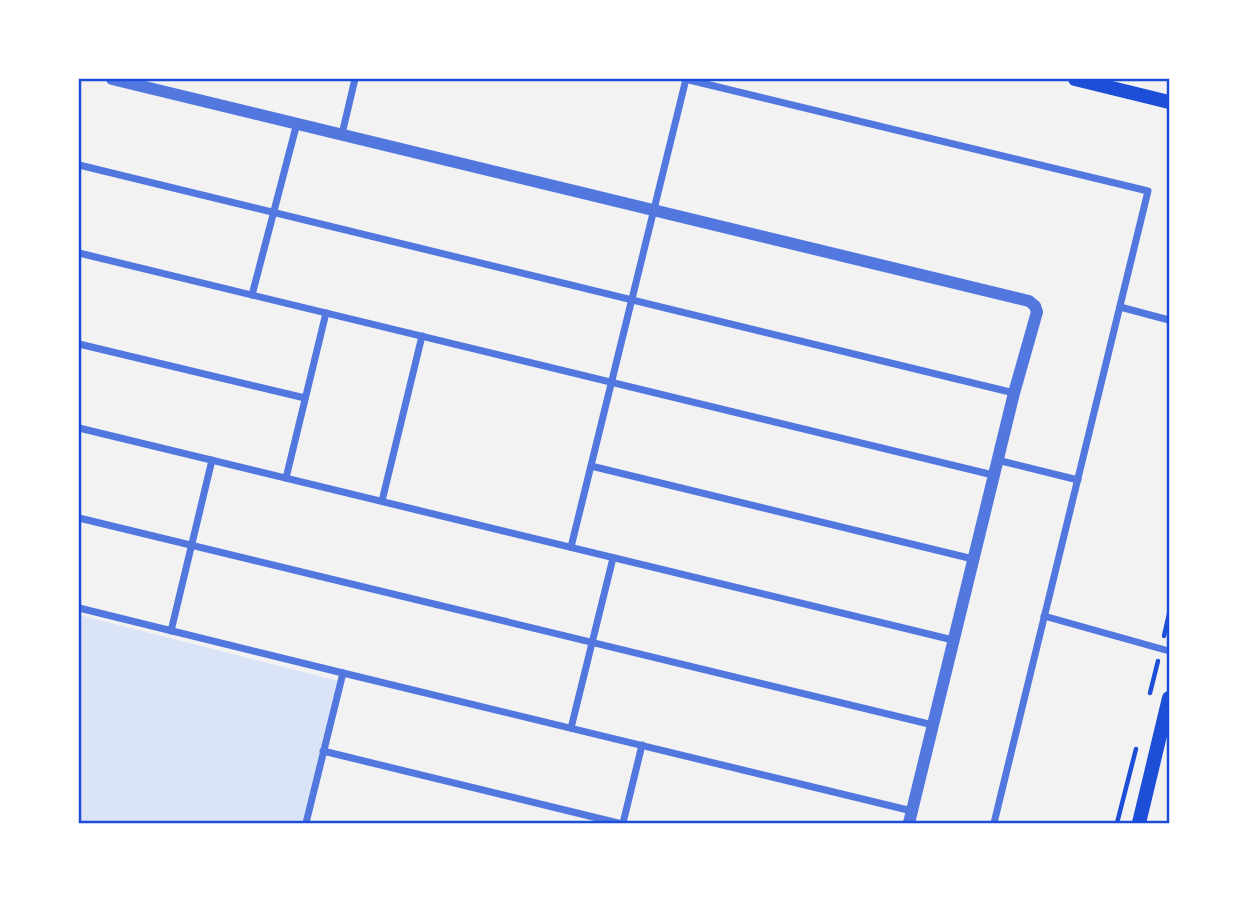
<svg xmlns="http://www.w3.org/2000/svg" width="1248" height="902" viewBox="0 0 1248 902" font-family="'IBM Plex Sans',sans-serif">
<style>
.green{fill:#dbe4f7}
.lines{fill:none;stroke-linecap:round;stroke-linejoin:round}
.path{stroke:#1d4ed8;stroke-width:4.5}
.minor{stroke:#5277de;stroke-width:7}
.tertiary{stroke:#5277de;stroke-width:12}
.secondary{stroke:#1d4ed8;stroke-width:14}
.neatline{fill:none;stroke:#1d4ed8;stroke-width:2.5}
</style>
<rect width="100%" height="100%" fill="#f2f2f2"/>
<path class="green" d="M 79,615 L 339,681 L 303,823 L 79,823 Z"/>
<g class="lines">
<g class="path">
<path d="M 1164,636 L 1169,614"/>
<path d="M 1150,693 L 1158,661"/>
<path d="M 1117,823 L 1136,749"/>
</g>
<g class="minor">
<path d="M 685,79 L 1148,191 L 994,823"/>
<path d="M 342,134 L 355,79"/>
<path d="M 79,165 L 1014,393"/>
<path d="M 79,253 L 993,475"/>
<path d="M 252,295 L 297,123"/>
<path d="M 1120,307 L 1169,320"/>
<path d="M 79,344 L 305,398"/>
<path d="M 79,428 L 953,640"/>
<path d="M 997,460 L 1078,480"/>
<path d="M 591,466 L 973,559"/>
<path d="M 286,478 L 326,313"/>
<path d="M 382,501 L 422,336"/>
<path d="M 79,518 L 933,725"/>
<path d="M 571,547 L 686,79"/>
<path d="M 79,608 L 343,673 L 306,823"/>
<path d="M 1044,616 L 1169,651"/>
<path d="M 171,631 L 212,460"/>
<path d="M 343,673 L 912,811"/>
<path d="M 571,728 L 613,558"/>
<path d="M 323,751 L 618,823"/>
<path d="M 623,823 L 642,745"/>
</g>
<path class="tertiary" d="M 112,79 L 1029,301 L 1035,306 L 1037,312 L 1014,393 L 909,823"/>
<g class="secondary">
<path d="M 1075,79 L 1169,102"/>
<path d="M 1139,823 L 1169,698"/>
</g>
</g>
<rect width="1248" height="902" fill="none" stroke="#ffffff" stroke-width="161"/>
<rect x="80" y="80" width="1088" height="742" class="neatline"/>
</svg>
